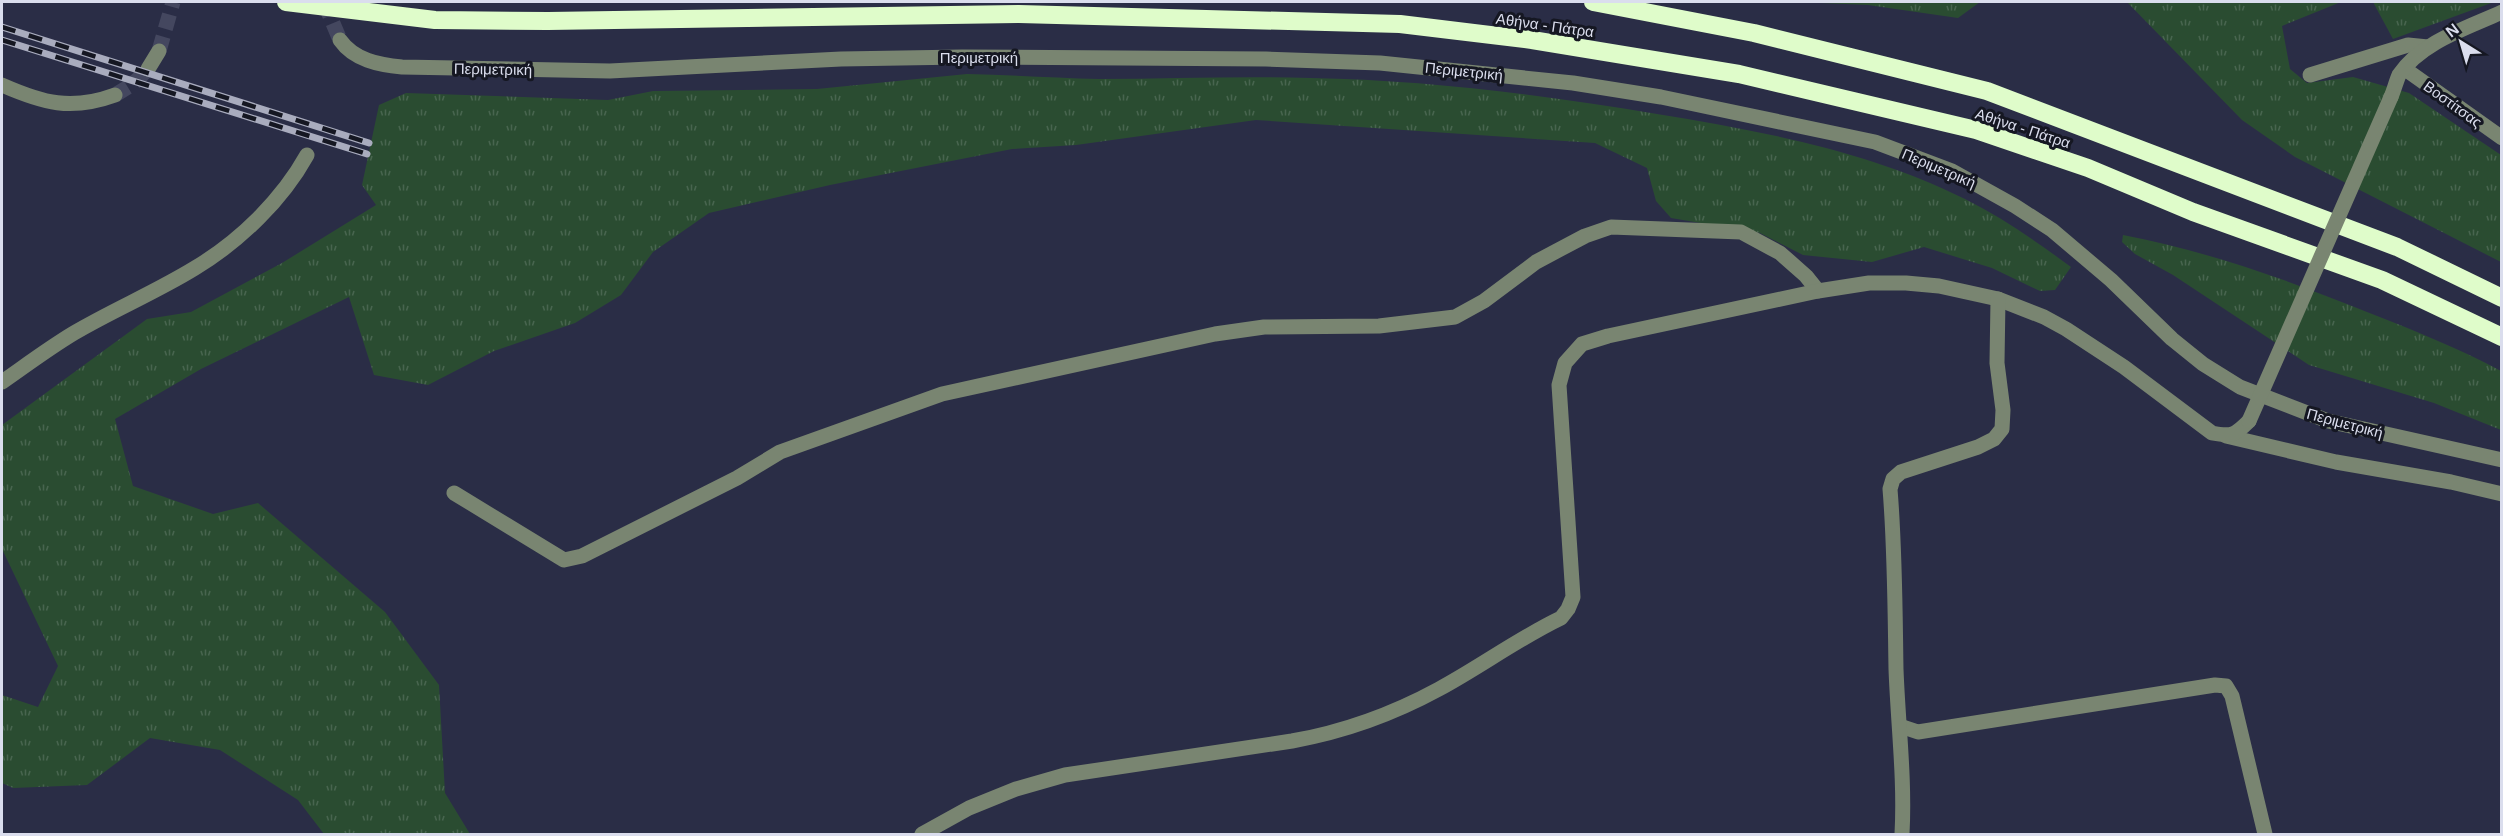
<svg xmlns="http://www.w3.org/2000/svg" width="2503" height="836" viewBox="0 0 2503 836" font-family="Helvetica,sans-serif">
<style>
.grass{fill:url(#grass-tufts)}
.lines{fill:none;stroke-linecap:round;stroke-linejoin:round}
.minor-tunnel{stroke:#44475f;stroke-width:15;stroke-dasharray:15 8;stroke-linecap:butt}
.minor{stroke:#798571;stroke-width:15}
.highway{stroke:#dffcca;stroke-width:18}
.rail-casing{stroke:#a9acbe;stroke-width:7}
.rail{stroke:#151722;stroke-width:4.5;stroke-dasharray:14;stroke-linecap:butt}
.minor-bridge{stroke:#798571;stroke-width:15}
.labels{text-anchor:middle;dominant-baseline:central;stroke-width:6;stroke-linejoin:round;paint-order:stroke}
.street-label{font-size:15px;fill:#dadded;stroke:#151722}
</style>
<defs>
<pattern id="grass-tufts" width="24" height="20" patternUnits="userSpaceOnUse" patternTransform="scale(1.5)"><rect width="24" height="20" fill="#2a4c31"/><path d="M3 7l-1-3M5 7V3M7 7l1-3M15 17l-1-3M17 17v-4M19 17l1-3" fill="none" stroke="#48654f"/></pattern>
</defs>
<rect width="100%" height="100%" fill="#2a2d46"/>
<g class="grass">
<path d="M 1798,2 L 1980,2 L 1958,18 L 1868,5 Z"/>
<path d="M 2127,2 L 2341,2 L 2282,26 L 2290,69 L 2307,83 L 2353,77 L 2409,93 L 2501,155 L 2501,262 L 2295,157 L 2242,120 Z"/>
<path d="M 2373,2 L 2494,2 L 2393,39 Z"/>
<path d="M 967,74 C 1011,75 1055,78 1099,79 C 1169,79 1240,76 1310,78 C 1427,80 1543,95 1657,114 C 1761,131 1869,151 1965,199 C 2003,218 2037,242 2071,267 L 2055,290 L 2040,291 L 1992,268 L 1924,247 L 1872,262 L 1803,255 L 1760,233 L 1671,218 L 1656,201 L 1647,168 L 1595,143 L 1256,120 L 1076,145 L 1012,149 L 830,185 L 709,213 L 653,252 L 621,295 L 575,323 L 494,351 L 428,385 L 374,375 L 349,297 L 201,369 L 115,419 L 133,486 L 213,514 L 258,503 L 385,612 L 439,685 L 445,793 L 470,834 L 324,834 L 298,800 L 220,750 L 150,738 L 87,785 L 13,788 L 2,783 L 2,695 L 38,707 L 58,666 L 2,549 L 2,425 L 147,319 L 191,312 L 282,263 L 376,205 L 362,185 L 379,105 L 406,93 L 608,100 L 653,91 L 817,89 Z"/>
<path d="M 2123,235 C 2207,251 2288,280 2367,312 C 2413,330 2458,348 2501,371 L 2501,430 L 2434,403 L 2309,365 L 2173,275 L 2135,254 L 2122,242 Z"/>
</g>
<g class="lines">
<g class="minor-tunnel">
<path d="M 324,2 L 340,40"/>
<path d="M 159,51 L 173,2"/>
<path d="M 115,95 L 133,84 L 148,69"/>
</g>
<g class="minor">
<path d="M 340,40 C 354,60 379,65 402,67 L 610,71 L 841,59 L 962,57 L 1266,59 L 1380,63 L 1573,83 L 1661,97 L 1875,142 L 1952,171 L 2015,206 L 2052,230 L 2111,280 L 2172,339 L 2203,364 L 2240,387 L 2328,421 L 2502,460"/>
<path d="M 148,69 L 159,51"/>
<path d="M 2405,69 L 2502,138"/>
<path d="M 2310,75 L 2408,45 L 2428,47"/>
<path d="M 2,85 C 43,103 71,111 115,95"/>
<path d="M 2391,97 C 2394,90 2396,82 2399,75 C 2421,42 2467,28 2502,12"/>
<path d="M 2,382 C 25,366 49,348 74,333 C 113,310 156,292 195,268 C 240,241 282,200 307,155"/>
<path d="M 2226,436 L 2336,462 L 2451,482 L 2502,494"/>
<path d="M 454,493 L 564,560 L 582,556 L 737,478 L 780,452 L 942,394 L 1215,334 L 1264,327 L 1379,326 L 1455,317 L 1484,301 L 1536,262 L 1585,236 L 1611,227 L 1741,232 L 1780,253 L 1806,276 L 1818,291"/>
<path d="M 1900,726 L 1918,732 L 2215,685 L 2226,686 L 2232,696 L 2265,834"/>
<path d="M 922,834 L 969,808 L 1016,789 L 1065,775 L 1292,741 C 1343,732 1393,714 1439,689 C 1480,667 1519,638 1561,618 L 1568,609 L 1573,597 L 1559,385 L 1565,363 L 1582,344 L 1608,336 L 1818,291 L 1869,283 L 1906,283 L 1939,286 L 1998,299 L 2044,317 L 2066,329 L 2124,367 L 2212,433 C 2232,437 2235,435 2249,421"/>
<path d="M 1902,834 C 1905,779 1898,724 1896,669 C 1895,608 1895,549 1890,489 L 1893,479 L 1901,472 L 1978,447 L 1994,439 L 2002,429 L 2003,410 L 1997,363 L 1998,299"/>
</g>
<g class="highway">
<path d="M 286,2 L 435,20 L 548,21 L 1019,14 L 1400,24 L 1532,40 L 1739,74 L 1976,130 L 2088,168 L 2193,212 L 2382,280 L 2502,337"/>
<path d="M 1593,2 L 1754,33 L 1987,91 L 2397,247 L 2502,298"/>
</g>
<g class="rail-casing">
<g id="rail">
<path d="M 2,27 L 369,143"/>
<path d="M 2,40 L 367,154"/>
</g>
</g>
<use href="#rail" class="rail"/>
<path class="minor-bridge" d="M 2249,421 L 2391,97"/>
</g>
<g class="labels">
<g class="street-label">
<text transform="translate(1545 25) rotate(8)">Αθήνα - Πάτρα</text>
<text x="979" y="57">Περιμετρική</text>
<text transform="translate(493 69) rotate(1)">Περιμετρική</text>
<text transform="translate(1464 71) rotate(6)">Περιμετρική</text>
<text transform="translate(2453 104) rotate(36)">Βοστίτσας</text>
<text transform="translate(2023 128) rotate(18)">Αθήνα - Πάτρα</text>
<text transform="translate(1939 168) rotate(23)">Περιμετρική</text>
<text transform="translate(2345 423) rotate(15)">Περιμετρική</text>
</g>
</g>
<rect width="2503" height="836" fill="none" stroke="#dadded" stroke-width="6"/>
<g transform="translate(2461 42) rotate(323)" stroke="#151722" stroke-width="4.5" paint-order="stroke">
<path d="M0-4.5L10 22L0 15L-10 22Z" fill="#dadded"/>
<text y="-9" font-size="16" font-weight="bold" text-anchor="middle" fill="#dadded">N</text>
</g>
</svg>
